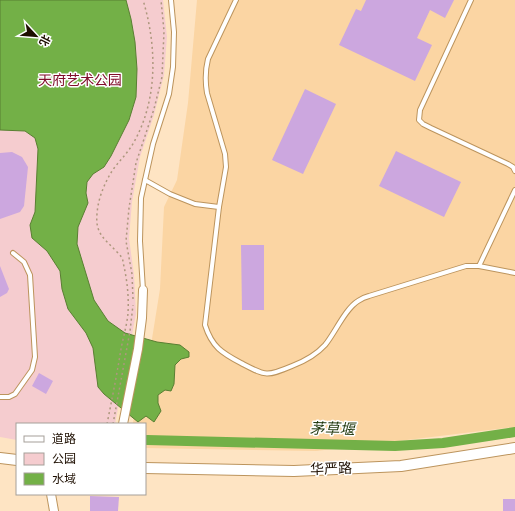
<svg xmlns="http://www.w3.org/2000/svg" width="515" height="511" viewBox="0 0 515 511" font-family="'Fira Sans Condensed','Noto Sans SC',sans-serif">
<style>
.built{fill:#fbd5a3}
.green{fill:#f5cccf}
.water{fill:#73b047;stroke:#597f32}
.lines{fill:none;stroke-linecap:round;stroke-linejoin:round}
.canal{stroke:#73b047;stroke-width:10}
.building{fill:#cca7df}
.service-casing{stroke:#bc945d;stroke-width:6}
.minor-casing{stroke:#bc945d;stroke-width:10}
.tertiary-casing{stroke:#bc945d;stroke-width:12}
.path{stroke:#ad977d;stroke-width:1.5;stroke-dasharray:2 3;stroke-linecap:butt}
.service{stroke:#fff;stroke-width:4}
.minor{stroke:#fff;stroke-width:8}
.tertiary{stroke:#fff;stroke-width:10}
.labels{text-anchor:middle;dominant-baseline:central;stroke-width:3;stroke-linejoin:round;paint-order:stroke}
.park-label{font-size:14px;fill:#810f2c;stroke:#fff}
.street-label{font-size:14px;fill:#1d0e00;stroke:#fff}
.water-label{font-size:15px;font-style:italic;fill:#1f370d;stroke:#fff}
</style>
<rect width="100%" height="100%" fill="#fee4c3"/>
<path class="built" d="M 197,0 L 515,0 L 515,427 L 316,451 L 145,448 L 145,424 L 133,424 L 133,423 L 137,392 L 151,345 L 160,289 L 164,207 L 177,180 L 188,103 Z"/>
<path class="green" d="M 0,0 L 163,0 L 167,37 L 164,75 L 154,115 L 140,157 L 132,202 L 129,238 L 134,275 L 136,314 L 115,424 L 17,424 L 17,440 L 0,437 Z"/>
<path class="water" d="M 0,0 L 126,0 L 131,19 L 135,42 L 137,69 L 136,97 L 129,120 L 111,156 L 104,167 L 93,174 L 87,182 L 86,193 L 88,203 L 78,227 L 77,244 L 94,300 L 108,321 L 125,333 L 157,342 L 180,345 L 189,352 L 189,357 L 181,359 L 175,365 L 174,384 L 171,391 L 165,390 L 158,395 L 158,403 L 161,411 L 154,422 L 146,416 L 138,422 L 104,394 L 98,387 L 93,348 L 86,333 L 68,309 L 62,289 L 60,271 L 47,251 L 32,238 L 30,225 L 35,212 L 38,149 L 35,138 L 25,131 L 0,130 Z"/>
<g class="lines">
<path class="canal" d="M 147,440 L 395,446 L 443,443 L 515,432"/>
</g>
<g class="building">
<path d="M 366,0 L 454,0 L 445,18 L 430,10 L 417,38 L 432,45 L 415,81 L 339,45 L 356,9 L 361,11 Z"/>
<path d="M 305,89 L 336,104 L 303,174 L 272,160 Z"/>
<path d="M 396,151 L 461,182 L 444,217 L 379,186 Z"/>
<path d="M 12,152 L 22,157 L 28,167 L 24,206 L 20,212 L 0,219 L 0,153 Z"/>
<path d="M 241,245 L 264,245 L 264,310 L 242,310 Z"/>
<path d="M 0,266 L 9,289 L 7,293 L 0,297 Z"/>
<path d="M 39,373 L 53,381 L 46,394 L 32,386 Z"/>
<path d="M 90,496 L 119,497 L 118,511 L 90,511 Z"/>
<rect x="503" y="499" width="12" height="12"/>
</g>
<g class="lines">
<g class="service-casing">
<g id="service">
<path d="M 236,0 L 208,59 C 205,71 205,81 207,93 L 225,154 L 226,167 L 219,207 L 205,325 C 212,347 222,353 241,363 C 266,376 266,377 292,366 C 305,361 316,355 325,345 C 335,333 345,309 358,301 C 361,299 365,297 369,296 L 466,266 L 479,266 L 515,273"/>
<path d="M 471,0 L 420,110 L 419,120 L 423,124 L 431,128 L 508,164 L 513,167 L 515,171"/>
<path d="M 145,180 L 170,194 L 195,204 L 219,207"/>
<path d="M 479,266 L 515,190"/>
<path d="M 143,290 L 140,241 L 141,198 L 153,144 L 169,94 L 173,67 L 174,32 L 171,0"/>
<path d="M 0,397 L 9,397 L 15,394 L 32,370 L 35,357 L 30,275 L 24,262 L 13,253"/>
</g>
</g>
<g class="minor-casing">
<g id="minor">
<path d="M 123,424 L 138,349 L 142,318 L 143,290"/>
<path d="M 51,494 L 54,511"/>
</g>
</g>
<g class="tertiary-casing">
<g id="tertiary">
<path d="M 0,458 L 17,460"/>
<path d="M 145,468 L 294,471 L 401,466 L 515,448"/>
</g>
</g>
<g class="path">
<path d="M 133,299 L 132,274 L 126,241 L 129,208 L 136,163 L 154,109 L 162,77 L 164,31 L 161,0"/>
<path d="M 107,424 C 112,399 117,374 121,349 C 123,338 127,325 128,313 C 129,296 127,279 123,262 C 123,258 120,255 117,252 C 105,239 95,234 97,214 C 98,199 104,184 112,171 C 119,161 128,153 134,142 C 158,99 157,46 143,0"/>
<path d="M 113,424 L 130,331 L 133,305"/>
</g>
<use href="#service" class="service"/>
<use href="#minor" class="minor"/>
<use href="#tertiary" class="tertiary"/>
</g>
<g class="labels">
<g class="park-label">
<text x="80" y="80">天府艺术公园</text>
</g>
<g class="street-label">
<text transform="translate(331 469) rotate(-2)">华严路</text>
</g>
<g class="water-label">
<text transform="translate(332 429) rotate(1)">茅草堰</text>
</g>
</g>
<rect x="16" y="423" width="130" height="72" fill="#ffffff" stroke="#a59f99"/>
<rect x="24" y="436" width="20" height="6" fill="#ffffff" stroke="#a59f99"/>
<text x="52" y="443" font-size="12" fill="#1d0e00">道路</text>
<rect x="24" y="453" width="20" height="12" fill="#f5cccf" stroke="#a59f99"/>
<text x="52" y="463" font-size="12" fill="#1d0e00">公园</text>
<rect x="24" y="473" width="20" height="12" fill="#73b047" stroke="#a59f99"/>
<text x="52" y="483" font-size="12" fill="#1d0e00">水域</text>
<g transform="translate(36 36) rotate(116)" stroke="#ffffff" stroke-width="3" paint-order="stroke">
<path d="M0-3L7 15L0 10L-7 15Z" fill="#1d0e00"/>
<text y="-6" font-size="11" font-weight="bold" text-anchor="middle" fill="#1d0e00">北</text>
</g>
</svg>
